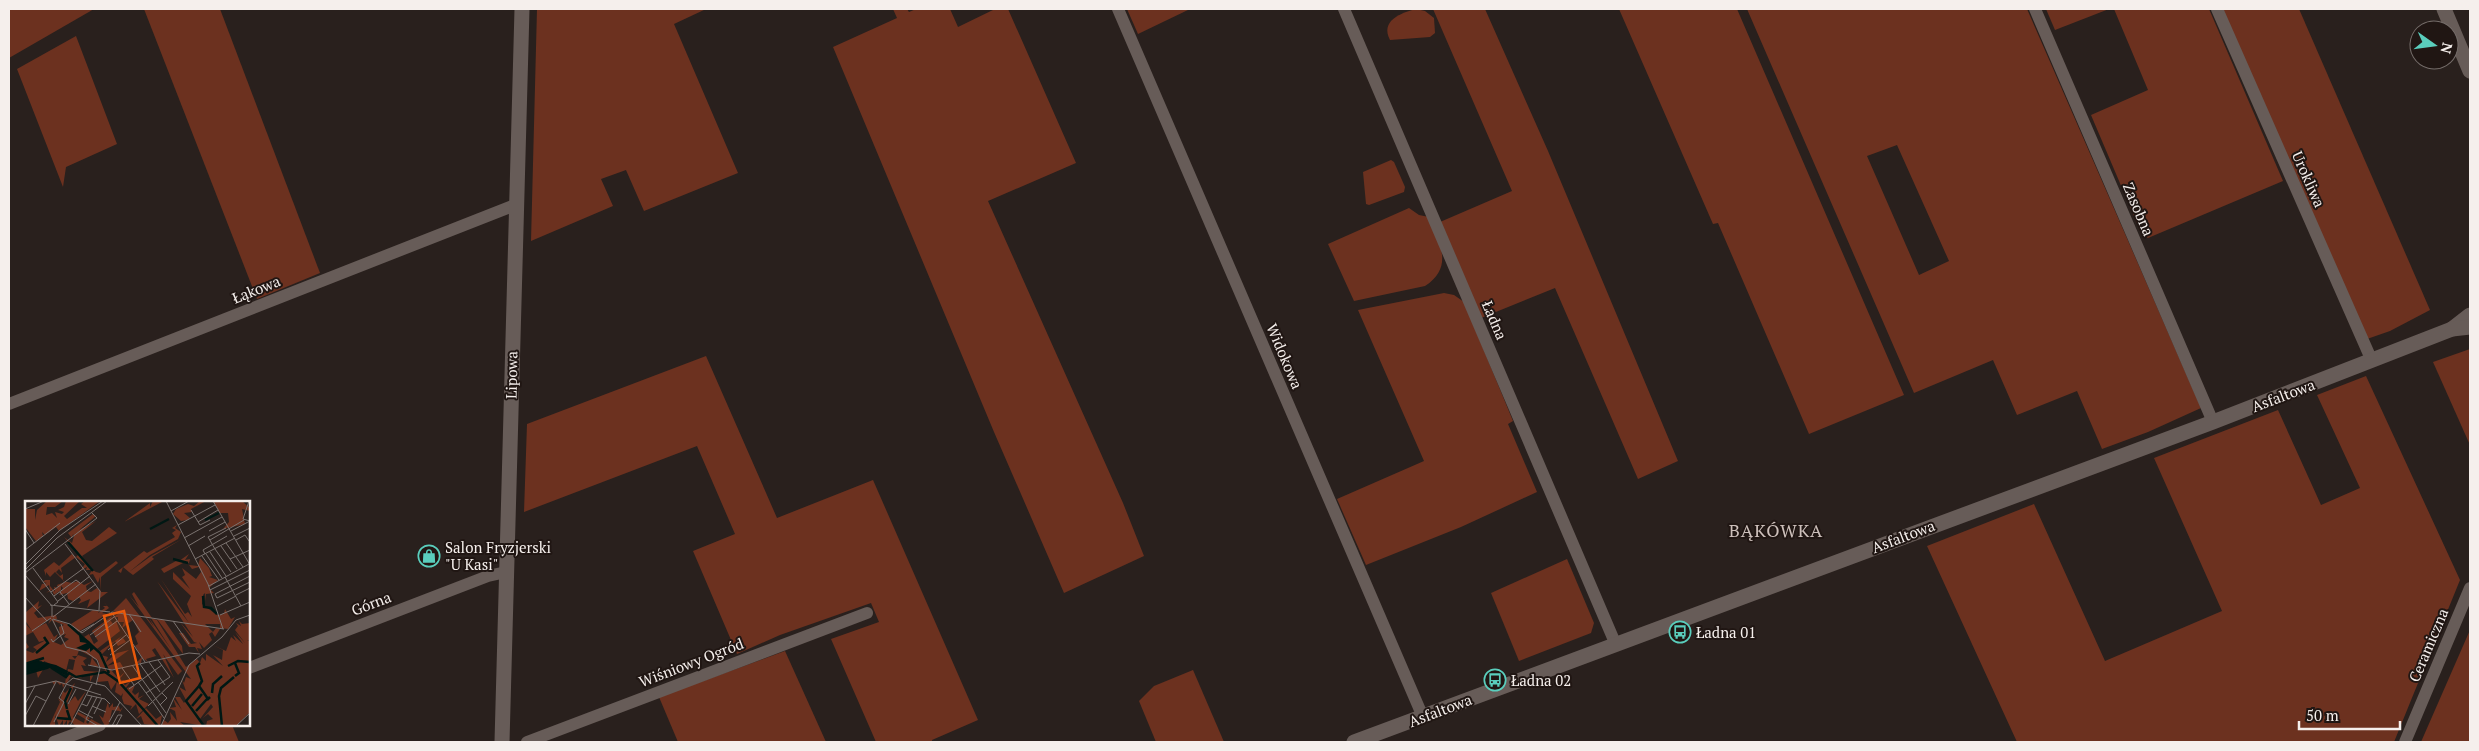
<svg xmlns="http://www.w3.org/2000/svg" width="2479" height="751" viewBox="0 0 2479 751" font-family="'PT Serif',serif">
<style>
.green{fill:#6c311f;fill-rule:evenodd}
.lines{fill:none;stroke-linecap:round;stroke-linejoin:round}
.minor{stroke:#675c58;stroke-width:12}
.tertiary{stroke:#675c58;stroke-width:15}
.labels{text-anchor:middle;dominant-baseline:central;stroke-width:4;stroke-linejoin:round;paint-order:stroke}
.street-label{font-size:15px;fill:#f5efec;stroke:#201613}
.poi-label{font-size:15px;fill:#f5efec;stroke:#201613;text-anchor:start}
.quarter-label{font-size:18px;letter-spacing:1px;fill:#cdc0bb;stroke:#201613}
.inset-river{fill:none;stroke:#001814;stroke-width:2.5}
.inset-road{fill:none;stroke:#7b7370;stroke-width:1}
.view{fill:#e8590c;fill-opacity:0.15;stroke:#e8590c;stroke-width:2.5}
.inset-edge{fill:none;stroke:#f5efec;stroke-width:2.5}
</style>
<rect width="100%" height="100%" fill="#29201d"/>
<g class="green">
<path d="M 9,9 L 94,9 L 9,58 Z"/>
<path d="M 144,9 L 220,9 L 320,273 L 257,299 Z"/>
<path d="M 537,9 L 706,9 L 674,24 L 738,173 L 644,211 L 626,170 L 601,179 L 613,206 L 531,241 Z"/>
<path d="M 893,9 L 907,9 L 909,12 L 916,9 L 950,9 L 958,27 L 995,9 L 1008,9 L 1076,163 L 988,201 L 1123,503 L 1144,556 L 1064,593 L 994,432 L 833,47 L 897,18 Z"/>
<path d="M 1127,9 L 1190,9 L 1138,34 Z"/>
<path d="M 1416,9 L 1425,11 L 1434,18 L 1435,33 L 1430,37 L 1390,40 C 1380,21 1400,13 1416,9 Z"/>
<path d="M 1433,9 L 1485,9 L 1548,151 L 1678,461 L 1638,479 L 1555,288 L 1481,318 L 1440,222 L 1512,191 Z"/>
<path d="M 1619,9 L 1737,9 L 1904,395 L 1809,434 L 1718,223 L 1713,224 Z"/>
<path d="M 1747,9 L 2027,9 L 2201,408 L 2148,432 L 2102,449 L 2077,391 L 2017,415 L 1993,360 L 1914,393 ZM 1897,145 L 1949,261 L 1919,275 L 1867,156 Z"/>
<path d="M 2046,9 L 2109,9 L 2055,30 Z"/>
<path d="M 2114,9 L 2209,9 L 2283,181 L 2148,238 L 2142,235 L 2091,115 L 2148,90 Z"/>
<path d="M 2222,9 L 2299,9 L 2430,310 L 2390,331 L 2367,339 Z"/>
<path d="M 76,36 L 117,144 L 66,167 L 63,187 L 17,69 Z"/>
<path d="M 1391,160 L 1394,162 L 1405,187 L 1404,192 L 1369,205 L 1366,204 L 1363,172 Z"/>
<path d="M 1409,208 L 1419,215 L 1429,217 C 1440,243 1454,267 1425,286 L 1354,301 L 1328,244 Z"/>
<path d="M 1444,293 L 1454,295 L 1464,302 L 1513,421 L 1508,424 L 1537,492 L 1461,527 L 1366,565 L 1337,499 L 1424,461 L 1358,310 Z"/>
<path d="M 2470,349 L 2470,445 L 2433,362 Z"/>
<path d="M 706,356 L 777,518 L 873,480 L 978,720 L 932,740 L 932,742 L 876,742 L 831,639 L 879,622 L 871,603 L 780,635 L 737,654 L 693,551 L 735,534 L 697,446 L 524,512 L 527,424 Z"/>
<path d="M 2366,376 L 2460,580 L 2394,742 L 2017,742 L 1927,546 L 2034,504 L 2105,661 L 2222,611 L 2154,458 L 2278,410 L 2321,505 L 2360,488 L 2317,395 Z"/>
<path d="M 1567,559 L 1594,623 L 1591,633 L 1519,661 L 1491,593 Z"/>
<path d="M 2470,630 L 2470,742 L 2421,742 Z"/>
<path d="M 785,651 L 826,742 L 678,742 L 659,697 Z"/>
<path d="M 1193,670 L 1224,742 L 1156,742 L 1139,701 L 1154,686 Z"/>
<path d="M 191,725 L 232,725 L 239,742 L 198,742 Z"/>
</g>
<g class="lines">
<g class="minor">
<path d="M 1118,9 L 1423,717"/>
<path d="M 1344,9 L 1616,645"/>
<path d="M 2035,9 L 2213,422"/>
<path d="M 2217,9 L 2372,361"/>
<path d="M 9,404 L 515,205"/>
<path d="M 249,668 L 488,576 L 506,572"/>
<path d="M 54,742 L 100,725"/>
<path d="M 527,742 L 867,613"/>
<path d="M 2405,742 L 2470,588"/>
</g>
<g class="tertiary">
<path d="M 2444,9 L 2470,71"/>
<path d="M 2452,329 L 2470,315"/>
<path d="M 502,742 L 522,9"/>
<path d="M 1354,742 L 2213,422 L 2452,329 L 2470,327"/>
</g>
</g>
<defs>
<g id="shop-ring" transform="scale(1.125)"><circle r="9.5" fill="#201613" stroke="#5acebd" stroke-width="1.5"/><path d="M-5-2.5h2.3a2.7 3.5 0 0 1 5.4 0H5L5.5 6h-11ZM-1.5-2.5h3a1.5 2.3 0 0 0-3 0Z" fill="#5acebd"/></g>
<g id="bus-ring" transform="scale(1.125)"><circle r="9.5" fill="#201613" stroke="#5acebd" stroke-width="1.5"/><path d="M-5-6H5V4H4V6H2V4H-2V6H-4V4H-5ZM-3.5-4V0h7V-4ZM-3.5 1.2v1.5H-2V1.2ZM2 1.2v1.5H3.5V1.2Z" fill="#5acebd"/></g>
</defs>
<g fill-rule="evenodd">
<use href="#shop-ring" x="429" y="556"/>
<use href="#bus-ring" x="1680" y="632"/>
<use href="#bus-ring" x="1495" y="680"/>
</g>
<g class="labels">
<g class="street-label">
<text transform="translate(2309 179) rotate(66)">Urokliwa</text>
<text transform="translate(2139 209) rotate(67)">Zasobna</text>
<text transform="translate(256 289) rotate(-22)">Łąkowa</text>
<text transform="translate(1495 320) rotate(67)">Ładna</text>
<text transform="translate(1285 356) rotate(67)">Widokowa</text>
<text transform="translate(511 375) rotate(-89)">Lipowa</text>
<text transform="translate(2283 395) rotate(-21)">Asfaltowa</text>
<text transform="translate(1903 536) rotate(-21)">Asfaltowa</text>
<text transform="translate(371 603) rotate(-21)">Górna</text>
<text transform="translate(2428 645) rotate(-67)">Ceramiczna</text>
<text transform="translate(691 662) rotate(-21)">Wiśniowy Ogród</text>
<text transform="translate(1440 710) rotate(-21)">Asfaltowa</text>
</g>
<g class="poi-label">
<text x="445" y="547">Salon Fryzjerski<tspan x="445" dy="17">"U Kasi"</tspan></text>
<text x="1696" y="632">Ładna 01</text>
<text x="1511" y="680">Ładna 02</text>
</g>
<g class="quarter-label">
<text x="1776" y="530">BĄKÓWKA</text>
</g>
</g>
<g transform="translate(25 501)">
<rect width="225" height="225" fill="#29201d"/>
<path d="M 22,0 L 38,0 L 30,6 L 22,6 L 21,14 L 27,12 L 32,17 L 30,11 L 37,13 L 39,11 L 33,9 L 39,6 L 41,0 L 55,0 L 39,15 L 42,18 L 57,7 L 62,7 L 56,3 L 60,0 L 75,0 L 34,30 L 31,26 L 20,34 L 17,31 L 18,35 L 11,40 L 0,26 L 0,8 L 10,8 L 10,19 L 12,9 ZM 128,0 L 137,1 L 99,21 L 125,2 L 125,6 ZM 175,0 L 181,0 L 166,8 L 167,11 L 159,12 L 165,17 L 162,19 L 156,20 L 148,13 L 151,8 L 163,3 L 169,5 ZM 188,0 L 217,0 L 225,7 L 225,10 L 217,8 L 220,23 L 198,28 L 204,21 L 203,12 L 195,12 ZM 68,13 L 71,15 L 54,29 L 71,20 L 57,31 L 61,39 L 67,40 L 84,26 L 92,32 L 57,55 L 63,66 L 71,71 L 75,72 L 91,60 L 93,62 L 76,76 L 76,91 L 83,91 L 62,107 L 65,98 L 53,103 L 56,99 L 54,96 L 48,100 L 43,98 L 42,92 L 34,94 L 38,87 L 36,85 L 36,89 L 29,94 L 27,89 L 21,92 L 25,89 L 24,84 L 14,90 L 17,83 L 22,82 L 18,81 L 20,79 L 25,79 L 25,85 L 30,91 L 29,86 L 33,87 L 32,84 L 40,81 L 30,71 L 25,76 L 21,71 L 21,75 L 19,69 L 29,61 L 34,65 L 47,53 L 51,56 L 54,53 L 39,36 L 47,42 L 49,35 L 48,33 L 47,37 L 43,32 ZM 51,56 L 60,63 L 56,69 L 62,66 L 61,69 L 67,69 L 64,74 L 68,73 L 73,82 L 75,76 L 76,90 L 72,87 L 66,91 L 62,90 L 61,85 L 68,80 L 59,84 L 53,80 L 47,82 L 38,80 L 38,73 L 35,75 L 31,71 L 34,68 L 37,72 L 36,67 ZM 152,24 L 150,27 L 156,31 L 153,38 L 125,54 L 104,71 L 98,66 L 96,72 L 93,70 L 119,50 L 122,52 L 150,36 L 147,32 L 151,29 L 147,27 ZM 157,38 L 127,56 L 129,58 L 108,74 L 104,71 L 126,55 ZM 164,53 L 160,59 L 165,58 L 164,62 L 158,62 L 139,72 L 136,68 L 151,60 L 147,58 L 154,60 ZM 175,57 L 184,67 L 187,75 L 184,76 L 193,79 L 184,87 L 189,92 L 181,93 L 181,100 L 180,92 L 178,94 L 177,103 L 192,114 L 199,113 L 200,108 L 206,118 L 210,116 L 203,128 L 195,127 L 195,123 L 180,123 L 188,131 L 191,127 L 195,128 L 190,136 L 187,131 L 184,133 L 187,139 L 179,147 L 174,141 L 177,148 L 172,147 L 174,152 L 170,146 L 164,146 L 154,132 L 158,132 L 166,143 L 172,142 L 169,141 L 155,121 L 168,136 L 132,80 L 164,122 L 136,78 L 160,113 L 163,111 L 167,116 L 162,103 L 166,95 L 148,78 L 148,71 L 165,88 L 157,76 L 160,74 L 157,67 L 171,78 L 176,71 L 174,66 L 167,68 L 164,64 L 173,65 ZM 109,91 L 127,117 L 122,117 L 129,126 L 124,117 L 146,148 L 126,117 L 132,119 L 161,166 L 172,158 L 175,162 L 177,156 L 181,160 L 181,153 L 198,165 L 188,154 L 197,159 L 198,149 L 188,144 L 201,150 L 206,136 L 211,140 L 208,134 L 218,143 L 210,131 L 220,142 L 210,129 L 213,125 L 211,122 L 216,125 L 214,120 L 217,123 L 225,122 L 225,139 L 222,140 L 225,140 L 225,211 L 211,225 L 181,225 L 182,220 L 188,218 L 183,213 L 178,217 L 188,206 L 186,203 L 175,218 L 180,225 L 155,221 L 160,225 L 136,225 L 139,219 L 143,222 L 146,218 L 145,211 L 152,220 L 150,210 L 144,207 L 151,206 L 148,197 L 157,209 L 150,196 L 155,196 L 159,202 L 161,199 L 154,186 L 161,190 L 157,179 L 159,182 L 161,176 L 166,178 L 104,94 L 114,106 L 107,93 ZM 101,97 L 157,170 L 153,174 L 138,153 L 149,177 L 130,147 L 127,149 L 131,155 L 121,158 L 123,161 L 117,157 L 116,162 L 111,162 L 117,156 L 110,145 L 113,143 L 110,135 L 114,131 L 108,119 L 97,127 L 99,121 L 93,121 L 93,116 L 89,116 L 94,112 L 88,110 ZM 14,100 L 13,106 L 17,104 L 9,112 L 13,117 L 31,114 L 32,118 L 28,118 L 45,124 L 59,136 L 64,133 L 69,143 L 73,140 L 67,130 L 87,115 L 85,119 L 88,123 L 91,120 L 95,130 L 72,148 L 75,150 L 97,135 L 93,139 L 98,137 L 101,141 L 93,145 L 90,140 L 76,154 L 83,156 L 81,161 L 92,152 L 104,149 L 82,165 L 95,161 L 98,166 L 86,169 L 93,177 L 100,171 L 94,179 L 100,179 L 97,181 L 100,184 L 106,180 L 100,188 L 103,191 L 102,187 L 110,184 L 107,191 L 110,194 L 114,191 L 113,197 L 119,194 L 114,198 L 124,203 L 114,213 L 111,203 L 105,209 L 107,205 L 99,203 L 97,197 L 98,192 L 96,195 L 90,191 L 92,180 L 86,189 L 83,180 L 72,181 L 74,174 L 69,173 L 65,181 L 65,173 L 52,178 L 46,175 L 42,182 L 40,183 L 38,187 L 37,182 L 35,184 L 31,180 L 29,184 L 27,180 L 32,180 L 40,183 L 41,176 L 27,168 L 19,167 L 13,177 L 11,169 L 0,173 L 3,169 L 17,168 L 17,160 L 0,163 L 0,140 L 4,146 L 0,149 L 8,152 L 12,149 L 8,146 L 21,139 L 14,141 L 8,131 L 0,135 L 0,122 L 7,130 L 0,119 L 0,112 ZM 26,117 L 23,123 L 28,118 L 28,120 L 31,125 L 29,120 L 39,124 L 34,126 L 35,135 L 41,133 L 39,136 L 44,138 L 36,144 L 29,141 L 33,133 L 29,136 L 21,122 L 11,127 ZM 54,149 L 67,156 L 65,164 L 74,166 L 67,157 L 73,159 L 75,166 L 80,168 L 79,171 L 59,170 L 56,164 L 61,165 L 58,160 L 62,157 L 53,154 L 50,158 L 47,155 L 52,155 ZM 44,158 L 50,159 L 48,169 L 43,168 L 41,175 L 25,166 L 18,166 L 19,160 L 41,170 ZM 78,100 L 84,107 L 77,112 L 82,113 L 53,131 L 46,123 L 68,109 L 74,110 L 73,112 L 80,107 L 78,105 L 82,105 ZM 132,118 L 139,119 L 157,145 L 158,153 ZM 50,182 L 41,205 L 50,195 L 53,200 L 61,190 L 48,216 L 59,222 L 60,218 L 52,213 L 53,211 L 65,217 L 61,221 L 63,223 L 66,218 L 79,225 L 51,225 L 45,220 L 42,225 L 42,219 L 38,225 L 38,219 L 34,225 L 30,214 L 30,225 L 24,225 L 35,201 L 33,197 L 35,199 L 38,190 L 40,192 ZM 83,201 L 84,207 L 88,202 L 88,206 L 94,205 L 95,209 L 98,206 L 94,213 L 95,210 L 87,209 L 84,223 L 80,225 L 74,214 L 78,217 ZM 121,207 L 131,218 L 137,214 L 135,225 L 119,223 L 116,215 L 111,218 Z" fill="#6c311f" fill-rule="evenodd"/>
<path d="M 54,134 L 64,140 L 70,147 L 65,151 L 65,147 L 61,150 L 51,147 L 62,142 L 55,141 ZM 10,159 L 31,164 L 43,170 L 42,175 L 25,166 L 0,172 L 0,163 Z" fill="#001814"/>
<path class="inset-river" d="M 180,19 L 194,12M 125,28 L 144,18M 43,41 L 68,70M 148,58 L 163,62M 178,95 L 179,106 L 186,107 L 192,113M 43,123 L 75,152 L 84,172M 11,152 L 23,142 L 19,136M 175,162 L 172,165 L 177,180 L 174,185 L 183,198 L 185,196M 210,162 L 214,172 L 210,175M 0,163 L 19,157M 203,165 L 213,160 L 225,161M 0,173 L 25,166 L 41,176 L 44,172 L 51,176 L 80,171 L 94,181 L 133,225M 174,185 L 161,200 L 179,225M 187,192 L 188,183 L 197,175M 167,205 L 177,193M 42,208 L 40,200 L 46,187M 171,210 L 182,198M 32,217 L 45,218 L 42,209M 197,225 L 194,195 L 196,187 L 209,176"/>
<path class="inset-road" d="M 141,0 L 183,83 L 198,128M 188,0 L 225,64M 224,0 L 218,18 L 225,20M 0,8 L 19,0M 166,9 L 175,24 L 185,19M 146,10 L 164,0M 173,21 L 193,9M 153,24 L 190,4M 0,28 L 9,42M 184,30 L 200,21M 206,30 L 225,20M 209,35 L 225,27M 159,37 L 197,16M 185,39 L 219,19M 211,39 L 220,34 L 224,40M 201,42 L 218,66M 40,43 L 75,90 L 74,109M 163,45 L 180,35M 196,45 L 212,68M 190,48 L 183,36 L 201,27M 190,48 L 206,71M 0,49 L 35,22M 185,51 L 201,75M 180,53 L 178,49 L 202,35M 181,53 L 197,77M 177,55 L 194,79M 170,58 L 210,37M 205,58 L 225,49M 0,64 L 35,29 L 78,0M 8,67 L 33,101 L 29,104M 0,69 L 32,37 L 82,0M 0,72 L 72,17 L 67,12M 0,74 L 27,105 L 27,116M 225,75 L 190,93 L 192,97 L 225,81M 200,76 L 216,105M 184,85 L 224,63M 185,89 L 225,69M 26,91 L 59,67M 35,91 L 44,103M 211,94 L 225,87M 29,95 L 51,79 L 55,82M 0,96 L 22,120M 33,100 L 65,75M 25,104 L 85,111M 192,105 L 211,95M 87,111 L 199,128M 87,112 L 120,161M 104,113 L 116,131M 195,114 L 225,101M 28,116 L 71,83M 27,118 L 41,146 L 61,151 L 72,159 L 75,167M 28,118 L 45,123 L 57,132 L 87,111M 148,120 L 164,143M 7,130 L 26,117M 55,131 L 69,123M 65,134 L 89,116M 70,136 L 92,120M 26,138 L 28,141 L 39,132 L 36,123M 83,149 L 101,134M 85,154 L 105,139M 124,161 L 140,184M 115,163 L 135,191M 63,164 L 87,169 L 164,152 L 175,153M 107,164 L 141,212M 97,167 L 109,184M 113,181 L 127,200M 41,183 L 48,177 L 80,185 L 117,225M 71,184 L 75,167M 0,187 L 31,180 L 76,194M 104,188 L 137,164M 121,192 L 145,176 L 133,159M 62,194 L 80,198 L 85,203M 72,196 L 61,218 L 73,225M 128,201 L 139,217M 0,203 L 10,185M 43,203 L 51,188M 57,203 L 62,205 L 67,195M 135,204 L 142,197 L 137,192M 67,205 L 81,211M 123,205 L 148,181M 53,209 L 68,217M 69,213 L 77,197M 0,215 L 11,195 L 21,200M 29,221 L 39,201 L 34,197 L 41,184M 84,221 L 95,201M 8,225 L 31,181M 45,225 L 67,183M 87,225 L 93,214 L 97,214 L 91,225M 136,225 L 164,164 L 197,136 L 211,119 L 225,114M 211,225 L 225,212"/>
<path class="view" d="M 99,110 L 115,177 L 95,182 L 79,115 Z"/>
<rect width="225" height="225" class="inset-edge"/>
</g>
<rect width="2479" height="751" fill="none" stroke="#f5efec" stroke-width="20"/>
<g transform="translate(2434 45) rotate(104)"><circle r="24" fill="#201613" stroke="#756d6a"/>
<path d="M0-4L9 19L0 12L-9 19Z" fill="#5acebd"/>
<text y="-8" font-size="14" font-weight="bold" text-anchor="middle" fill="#f5efec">N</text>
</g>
<path d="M2299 721v8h101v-8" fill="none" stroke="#f5efec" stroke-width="2.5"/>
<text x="2306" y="721" font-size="15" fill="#f5efec" stroke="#201613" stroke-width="4" paint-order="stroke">50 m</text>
</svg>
